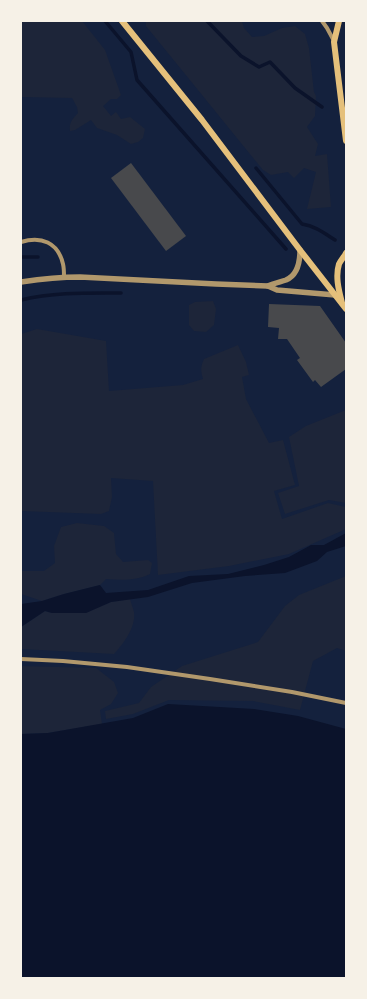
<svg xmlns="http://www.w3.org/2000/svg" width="367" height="999" viewBox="0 0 367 999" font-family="'Golos Text',sans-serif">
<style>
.green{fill:#1d2539}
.water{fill:#0b132b}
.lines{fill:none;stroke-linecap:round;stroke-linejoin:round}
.stream{stroke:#0b132b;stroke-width:3.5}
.building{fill:#48494c}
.minor{stroke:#b1986c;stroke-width:4}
.tertiary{stroke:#b1986c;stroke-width:5.5}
.secondary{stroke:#e5c07b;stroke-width:6}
</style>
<rect width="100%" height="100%" fill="#14213d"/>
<g class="green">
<path d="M 21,21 L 82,21 L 105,50 L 121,95 L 117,99 L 111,99 L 103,106 L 111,116 L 116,112 L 121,119 L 130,117 L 145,129 L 143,138 L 138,142 L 131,144 L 117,135 L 97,128 L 91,120 L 75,130 L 70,131 C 69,123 72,119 78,113 L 77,107 L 72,98 L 21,97 Z"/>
<path d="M 146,21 L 242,21 L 244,28 L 252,37 L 264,36 L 282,28 L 295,26 L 305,34 L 309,48 L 314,92 L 316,96 L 315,116 L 307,127 L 318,144 L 315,156 L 327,154 L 331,207 L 307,209 L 316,172 L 304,168 L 294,178 L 288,172 L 271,175 L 263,170 L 146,26 Z"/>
<path d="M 213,301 L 216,309 L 214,325 L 206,332 L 194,331 L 189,325 L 189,305 L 195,302 Z"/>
<path d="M 37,329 L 106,341 L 109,391 L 183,385 L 203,379 C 201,371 200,368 204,359 L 238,345 L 246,362 L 249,375 L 242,377 L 246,399 L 269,443 L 283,440 L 295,485 L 274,491 L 282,519 L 328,503 L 346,507 L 346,529 L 289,554 L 229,566 L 158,575 L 153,481 L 111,478 L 112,497 L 109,511 L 101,514 L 21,511 L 21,334 Z"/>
<path d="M 346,410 L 346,503 L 329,500 L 285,514 L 278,493 L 299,486 L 289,437 L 306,426 Z"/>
<path d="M 77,523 L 104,526 L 114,533 L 116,554 L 123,562 L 148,560 L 152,563 L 150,574 C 137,581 120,580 106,579 L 100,585 L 64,594 L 42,601 L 21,594 L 21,571 L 44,571 L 55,563 L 54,546 L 61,527 Z"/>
<path d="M 346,576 L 346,651 L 337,648 L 313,661 L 300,710 L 253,701 L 169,700 L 133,714 L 106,719 L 105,711 L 139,703 L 151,687 L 182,666 L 258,642 L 285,606 L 299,595 Z"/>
<path d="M 130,599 C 131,603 133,608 134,612 C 136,627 124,643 114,654 L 21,649 L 21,627 L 45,611 L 52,613 L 85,613 L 111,602 Z"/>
<path d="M 21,666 L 96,668 L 114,682 L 118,693 L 111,704 L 100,710 L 102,724 L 48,733 L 21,734 Z"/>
</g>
<g class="water">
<path d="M 346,533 L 346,546 L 327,552 L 317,561 L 285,573 L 245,576 L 192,583 L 148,597 L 111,602 L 86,613 L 52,613 L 45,611 L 21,627 L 21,604 L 42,601 L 64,594 L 100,585 L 106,593 L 148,590 L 189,576 L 228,574 L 264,565 L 289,557 L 311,545 L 324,545 Z"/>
<path d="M 168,704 L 254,709 L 298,716 L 346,729 L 346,978 L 21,978 L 21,734 L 48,733 L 133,718 Z"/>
</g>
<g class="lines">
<g class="stream">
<path d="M 105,21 L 131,52 L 137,80 L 286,249"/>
<path d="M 207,21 L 241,56 L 259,67 L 270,62 L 295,88 L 322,107"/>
<path d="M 256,168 L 302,224 C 315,226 324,233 335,240"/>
<path d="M 21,257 L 38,257"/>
<path d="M 21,300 C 54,292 87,293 121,293"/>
</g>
</g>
<g class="building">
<path d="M 131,163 L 186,236 L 166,251 L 111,178 Z"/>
<path d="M 269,304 L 320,306 L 346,343 L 346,369 L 321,387 L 315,380 L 313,382 L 297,360 L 300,358 L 287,339 L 278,339 L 279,328 L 268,327 Z"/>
</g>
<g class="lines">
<g class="minor">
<path d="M 322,21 L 327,28 L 334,41"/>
<path d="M 21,242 C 41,236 58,242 63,264 C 64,268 64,273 64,277"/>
<path d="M 21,659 L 63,661 L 127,667 L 210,679 L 292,692 L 346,703"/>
</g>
<g class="tertiary">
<path d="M 21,282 C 41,279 60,277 80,277 L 216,284 L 268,286 L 277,290 L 335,295"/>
<path d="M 268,286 C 274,283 280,282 286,280 C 298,275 300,261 300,250"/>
</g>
<g class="secondary">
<path d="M 122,21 L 202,120 L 300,250 L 346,309"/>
<path d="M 339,21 L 334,42 L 346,141"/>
<path d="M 342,303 C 339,291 335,277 339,264 C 341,260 344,257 346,253"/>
</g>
</g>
<rect width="367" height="999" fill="none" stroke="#f6f1e7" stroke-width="44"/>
</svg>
